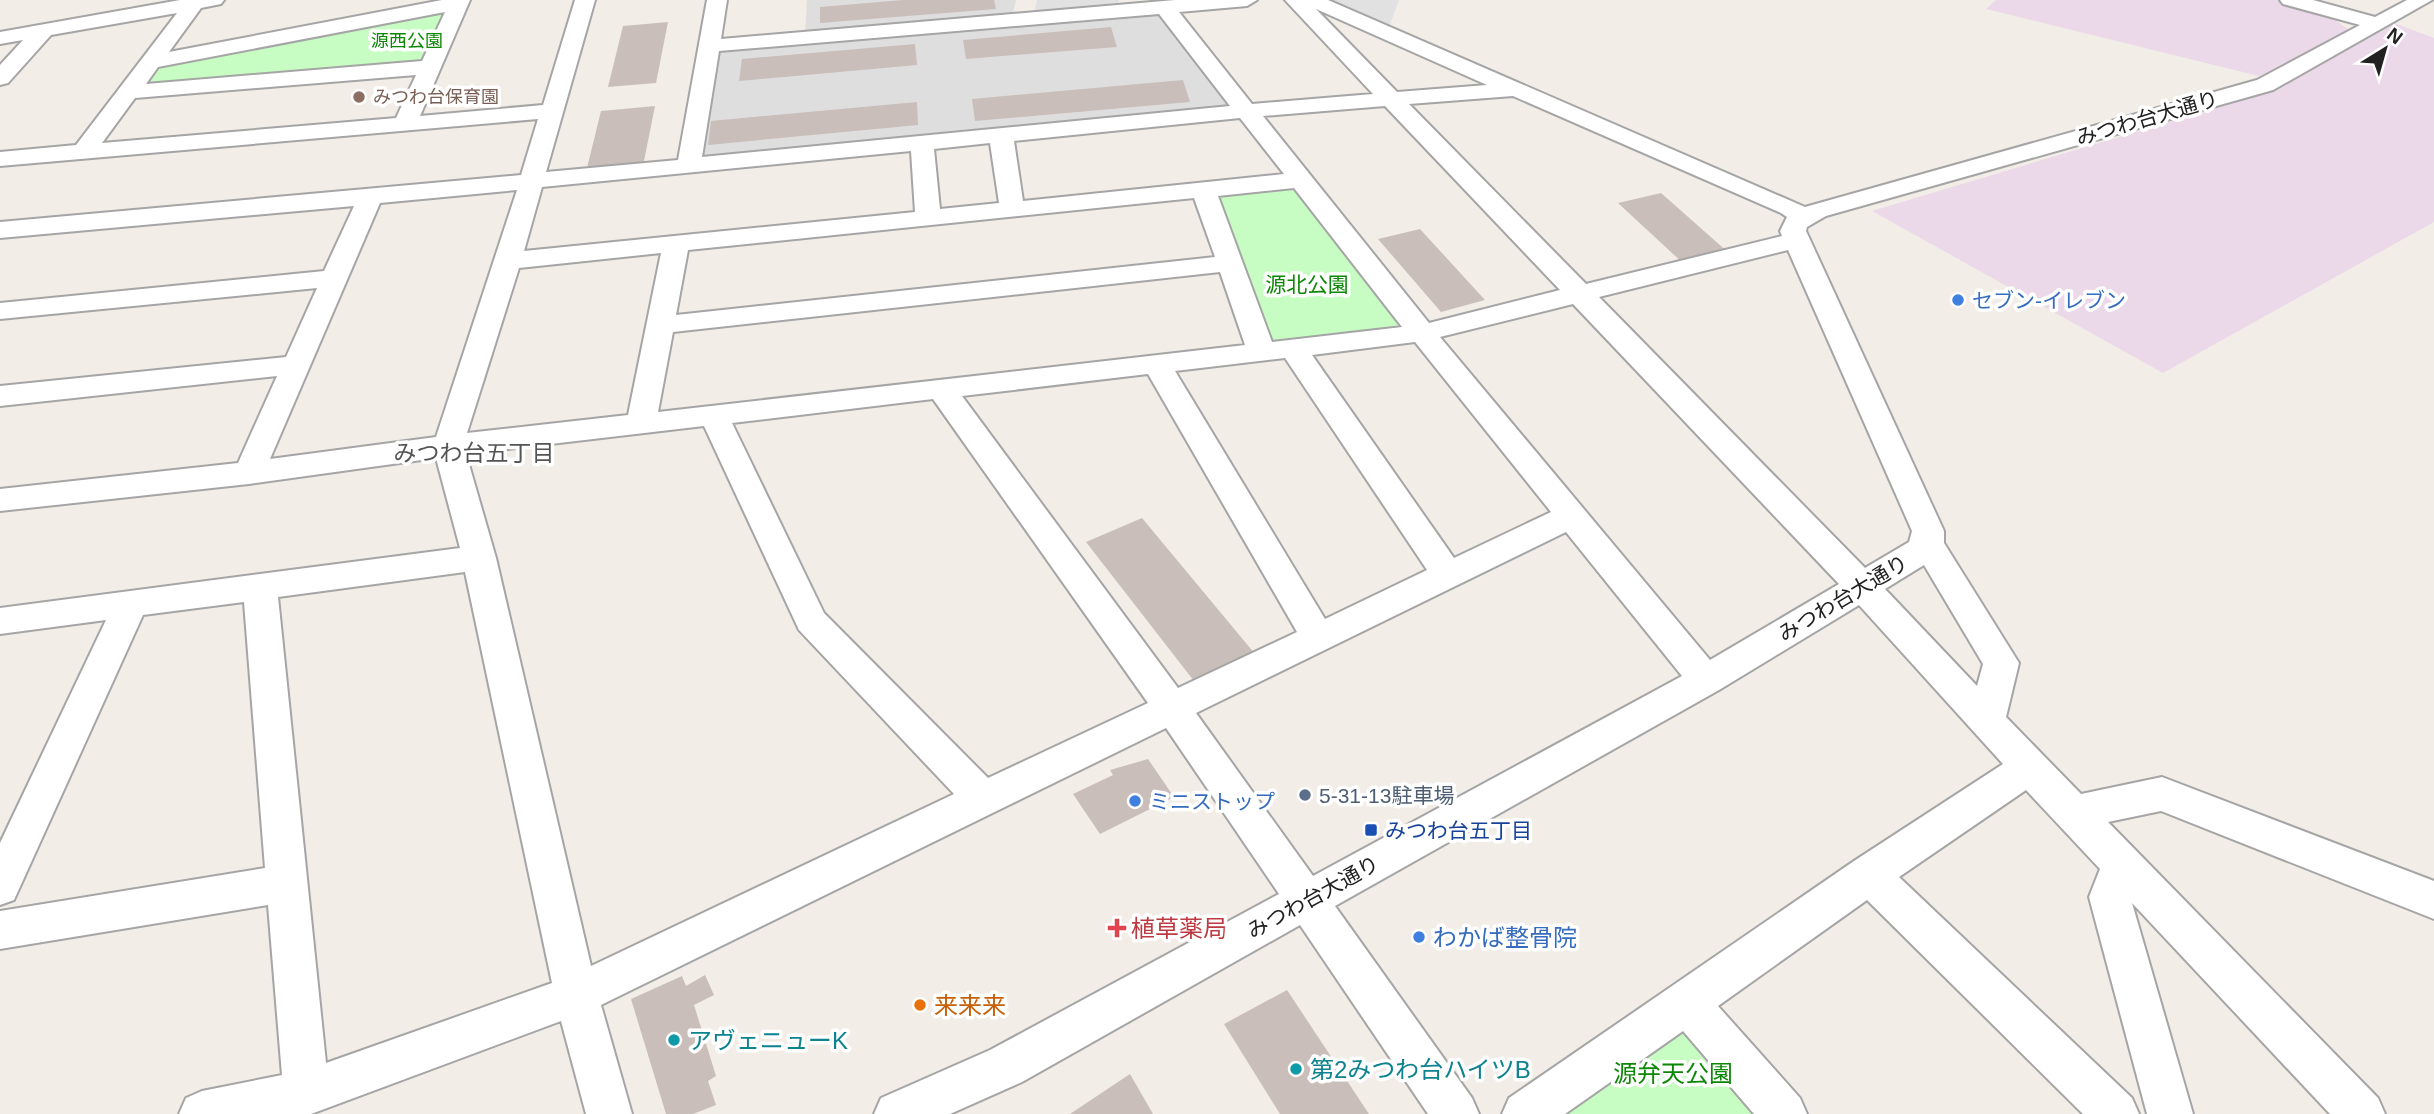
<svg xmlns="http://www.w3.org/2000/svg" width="2434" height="1114" viewBox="0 0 2434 1114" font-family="Helvetica,'Noto Sans JP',sans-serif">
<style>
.residential{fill:#dfdede}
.industrial{fill:#ebd9ea}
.park{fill:#c7fdc3}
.parking{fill:#e1e1e1}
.building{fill:#cabeba}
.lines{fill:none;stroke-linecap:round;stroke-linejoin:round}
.minor-casing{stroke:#a5a5a5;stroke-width:4}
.minor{fill:#fff;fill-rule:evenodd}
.education-dot{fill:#8d6e63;stroke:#fff;stroke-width:2.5}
.shop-dot{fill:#3f7fe0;stroke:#fff;stroke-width:2.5}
.service-dot{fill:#5c6f8a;stroke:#fff;stroke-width:2.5}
.transit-dot{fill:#1a4fb4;stroke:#fff;stroke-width:2.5}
.health-dot{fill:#e0444e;stroke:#fff;stroke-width:2.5}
.food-dot{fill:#e8710a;stroke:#fff;stroke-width:2.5}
.culture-dot{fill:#0f9aa8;stroke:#fff;stroke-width:2.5}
.labels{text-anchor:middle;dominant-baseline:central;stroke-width:7;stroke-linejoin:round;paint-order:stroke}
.far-park-label{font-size:18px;fill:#0d8806;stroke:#fff}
.far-education-label{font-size:18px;fill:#785e54;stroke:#fff;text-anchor:start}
.street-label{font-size:21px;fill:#212121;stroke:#fff}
.park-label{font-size:21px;fill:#0d8806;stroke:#fff}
.shop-label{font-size:21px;fill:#366cbe;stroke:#fff;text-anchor:start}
.service-label{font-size:21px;fill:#4e5e75;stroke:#fff;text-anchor:start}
.transit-label{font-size:21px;fill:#164399;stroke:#fff;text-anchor:start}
.neighbourhood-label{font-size:23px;fill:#545454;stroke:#fff}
.near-health-label{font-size:24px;fill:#be3a42;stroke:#fff;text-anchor:start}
.near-shop-label{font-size:24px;fill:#366cbe;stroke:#fff;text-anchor:start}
.near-food-label{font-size:24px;fill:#c56008;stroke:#fff;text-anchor:start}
.near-culture-label{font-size:24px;fill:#0d838f;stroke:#fff;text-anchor:start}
.near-park-label{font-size:24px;fill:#0d8806;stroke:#fff}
</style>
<rect width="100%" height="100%" fill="#f2ede7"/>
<path class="residential" d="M 807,0 L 1016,0 L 1012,16 L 1153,5 L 1229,108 L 697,161 L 714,41 L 805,33 Z"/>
<g class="industrial">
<path d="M 1996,0 L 2276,0 L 2325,13 L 2349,30 L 2259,76 L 1986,9 Z"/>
<path d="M 2394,23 L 2434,38 L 2434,222 L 2163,373 L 1872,211 L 2279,89 Z"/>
</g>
<g class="park">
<path d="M 449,9 L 423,64 L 147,88 L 138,84 L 157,65 Z"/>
<path d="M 1295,186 L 1405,319 L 1399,329 L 1271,344 L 1214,193 Z"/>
<path d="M 1668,1027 L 1690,1030 L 1761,1114 L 1541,1114 Z"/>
</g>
<g class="parking">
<path d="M 1037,0 L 1119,0 L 1118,5 L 1034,14 Z"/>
<path d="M 1323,0 L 1399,0 L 1389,27 Z"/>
</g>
<g class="building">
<path d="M 903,0 L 994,0 L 996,9 L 820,23 L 820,7 Z"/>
<path d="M 668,22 L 656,83 L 608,87 L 623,26 Z"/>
<path d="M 1111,27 L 1117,47 L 966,59 L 963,40 Z"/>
<path d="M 915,44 L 917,65 L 739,81 L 742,59 Z"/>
<path d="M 1183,80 L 1190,102 L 975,121 L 972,99 Z"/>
<path d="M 917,102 L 918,125 L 708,145 L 711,121 Z"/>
<path d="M 655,106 L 643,166 L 586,172 L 601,111 Z"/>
<path d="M 1661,193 L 1730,254 L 1685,265 L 1618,203 Z"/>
<path d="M 1420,229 L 1485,300 L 1441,312 L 1378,239 Z"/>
<path d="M 1142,518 L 1260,660 L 1201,690 L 1086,542 Z"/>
<path d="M 1148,759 L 1174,797 L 1100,834 L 1073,794 L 1113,775 L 1110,770 Z"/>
<path d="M 705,975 L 714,995 L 694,1005 L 716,1076 L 708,1081 L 716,1105 L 693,1114 L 666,1114 L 631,999 L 682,976 L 686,986 Z"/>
<path d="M 1287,990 L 1369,1114 L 1280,1114 L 1224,1024 Z"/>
<path d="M 1130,1074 L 1153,1114 L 1070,1114 Z"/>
</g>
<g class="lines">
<g class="minor-casing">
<path id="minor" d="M 180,0 L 224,0 L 221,4 L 201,8 L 169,52 L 442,0 L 470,0 L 420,116 L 543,105 L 575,0 L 595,0 L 546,172 L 678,160 L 707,0 L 727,0 L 721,39 L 1175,0 L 1257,0 L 1247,6 L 1179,12 L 1252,104 L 1373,94 L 1285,0 L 1328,0 L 1805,207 L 2257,80 L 2360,25 L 2283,4 L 2280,0 L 2313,0 L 2375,17 L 2407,0 L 2432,0 L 2273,90 L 1826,216 L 1807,227 L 1806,231 L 1944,531 L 1944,543 L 2019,663 L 2006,717 L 2081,794 L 2162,777 L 2434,881 L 2434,919 L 2161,811 L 2108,822 L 2378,1098 L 2385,1114 L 2330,1114 L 2132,903 L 2193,1114 L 2147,1114 L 2089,897 L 2100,869 L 2026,790 L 1899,877 L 2132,1098 L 2139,1114 L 2083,1114 L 1867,900 L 1718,1006 L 1800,1098 L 1807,1114 L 1754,1114 L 1683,1031 L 1565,1114 L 1502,1114 L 1509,1098 L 1854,861 L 2003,764 L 1859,605 L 1719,690 L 1335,906 L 1472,1098 L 1479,1114 L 1428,1114 L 1300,925 L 1022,1082 L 950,1114 L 874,1114 L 881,1098 L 990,1050 L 1279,894 L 1166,728 L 601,1005 L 632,1114 L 586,1114 L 561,1021 L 311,1114 L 179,1114 L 186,1098 L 202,1091 L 282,1075 L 268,905 L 0,949 L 0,911 L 265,868 L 244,602 L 143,615 L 14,900 L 0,905 L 0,843 L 106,620 L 0,634 L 0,608 L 460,548 L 436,458 L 249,484 L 0,511 L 0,489 L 238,463 L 277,376 L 0,406 L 0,386 L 286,357 L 317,288 L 0,319 L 0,303 L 324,271 L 354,206 L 0,238 L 0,222 L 521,175 L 538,119 L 0,166 L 0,152 L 76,145 L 177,13 L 51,35 L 8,83 L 0,85 L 0,65 L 23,40 L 0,44 L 0,32 ZM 1316,9 L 1487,85 L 1397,92 ZM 445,12 L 422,61 L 146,84 L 158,67 ZM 1159,14 L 1230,106 L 702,157 L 719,51 ZM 416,75 L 396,118 L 102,143 L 135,98 ZM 1513,96 L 1781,213 L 1787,217 L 1780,231 L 1782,236 L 1586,284 L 1409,104 ZM 1385,106 L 1560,290 L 1429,323 L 1263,116 ZM 1240,118 L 1284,174 L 1023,201 L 1014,141 ZM 990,143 L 999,203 L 940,209 L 934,149 ZM 911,151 L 915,212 L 524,251 L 542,187 ZM 1294,188 L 1402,327 L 1272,342 L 1218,196 ZM 517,190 L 436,437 L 270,459 L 380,203 ZM 1194,198 L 1215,257 L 676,315 L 688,250 ZM 1788,250 L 1912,531 L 1909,542 L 1865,568 L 1599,297 ZM 661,253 L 628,415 L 467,433 L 519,268 ZM 1220,272 L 1245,345 L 658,412 L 673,332 ZM 1573,304 L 1839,584 L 1710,660 L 1440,337 ZM 1415,342 L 1551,512 L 1454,558 L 1312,355 ZM 1285,358 L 1427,570 L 1325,619 L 1175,371 ZM 1148,374 L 1297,632 L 1178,688 L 962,396 ZM 933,399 L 1148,703 L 988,778 L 824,613 L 732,423 ZM 704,426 L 799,630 L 954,794 L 591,966 L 496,558 L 466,454 ZM 1566,532 L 1682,676 L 1313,876 L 1196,713 ZM 1924,565 L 1983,664 L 1977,686 L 1885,589 ZM 465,572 L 552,983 L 326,1063 L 278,597 Z"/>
</g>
<use href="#minor" class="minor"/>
</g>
<circle class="education-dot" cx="359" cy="97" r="7"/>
<g class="shop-dot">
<circle cx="1958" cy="300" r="7"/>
<circle cx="1135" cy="801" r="7"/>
<circle cx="1419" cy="937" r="7"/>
</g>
<circle class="service-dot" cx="1305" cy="795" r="7"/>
<rect class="transit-dot" x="1364" y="823" width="14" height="14" rx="3.5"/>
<path class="health-dot" d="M1113.5 917.5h7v7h7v7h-7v7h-7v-7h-7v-7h7z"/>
<circle class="food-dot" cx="920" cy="1005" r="7"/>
<g class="culture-dot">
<circle cx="674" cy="1040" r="7"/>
<circle cx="1296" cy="1069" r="7"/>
</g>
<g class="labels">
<g class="far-park-label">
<text x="407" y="41">源西公園</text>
</g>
<g class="far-education-label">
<text x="373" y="97">みつわ台保育園</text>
</g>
<g class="street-label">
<text transform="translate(2147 118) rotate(-16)">みつわ台大通り</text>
<text transform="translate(1843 598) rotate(-31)">みつわ台大通り</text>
<text transform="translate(1313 897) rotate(-29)">みつわ台大通り</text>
</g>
<g class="park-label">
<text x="1307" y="284">源北公園</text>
</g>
<g class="shop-label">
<text x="1972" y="300">セブン-イレブン</text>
<text x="1149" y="801">ミニストップ</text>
</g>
<g class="service-label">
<text x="1319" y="795">5-31-13駐車場</text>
</g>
<g class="transit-label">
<text x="1385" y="830">みつわ台五丁目</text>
</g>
<g class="neighbourhood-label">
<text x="474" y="453">みつわ台五丁目</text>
</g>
<g class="near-health-label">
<text x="1131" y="928">植草薬局</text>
</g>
<g class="near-shop-label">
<text x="1433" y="937">わかば整骨院</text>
</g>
<g class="near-food-label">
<text x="934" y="1005">来来来</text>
</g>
<g class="near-culture-label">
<text x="688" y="1040">アヴェニューK</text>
<text x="1310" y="1069">第2みつわ台ハイツB</text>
</g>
<g class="near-park-label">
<text x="1673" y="1073">源弁天公園</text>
</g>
</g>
<g transform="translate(2385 49) rotate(37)" stroke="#ffffff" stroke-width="5" paint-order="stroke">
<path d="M0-5L12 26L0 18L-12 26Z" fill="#212121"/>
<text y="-10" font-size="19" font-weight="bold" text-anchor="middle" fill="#212121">N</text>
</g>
</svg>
